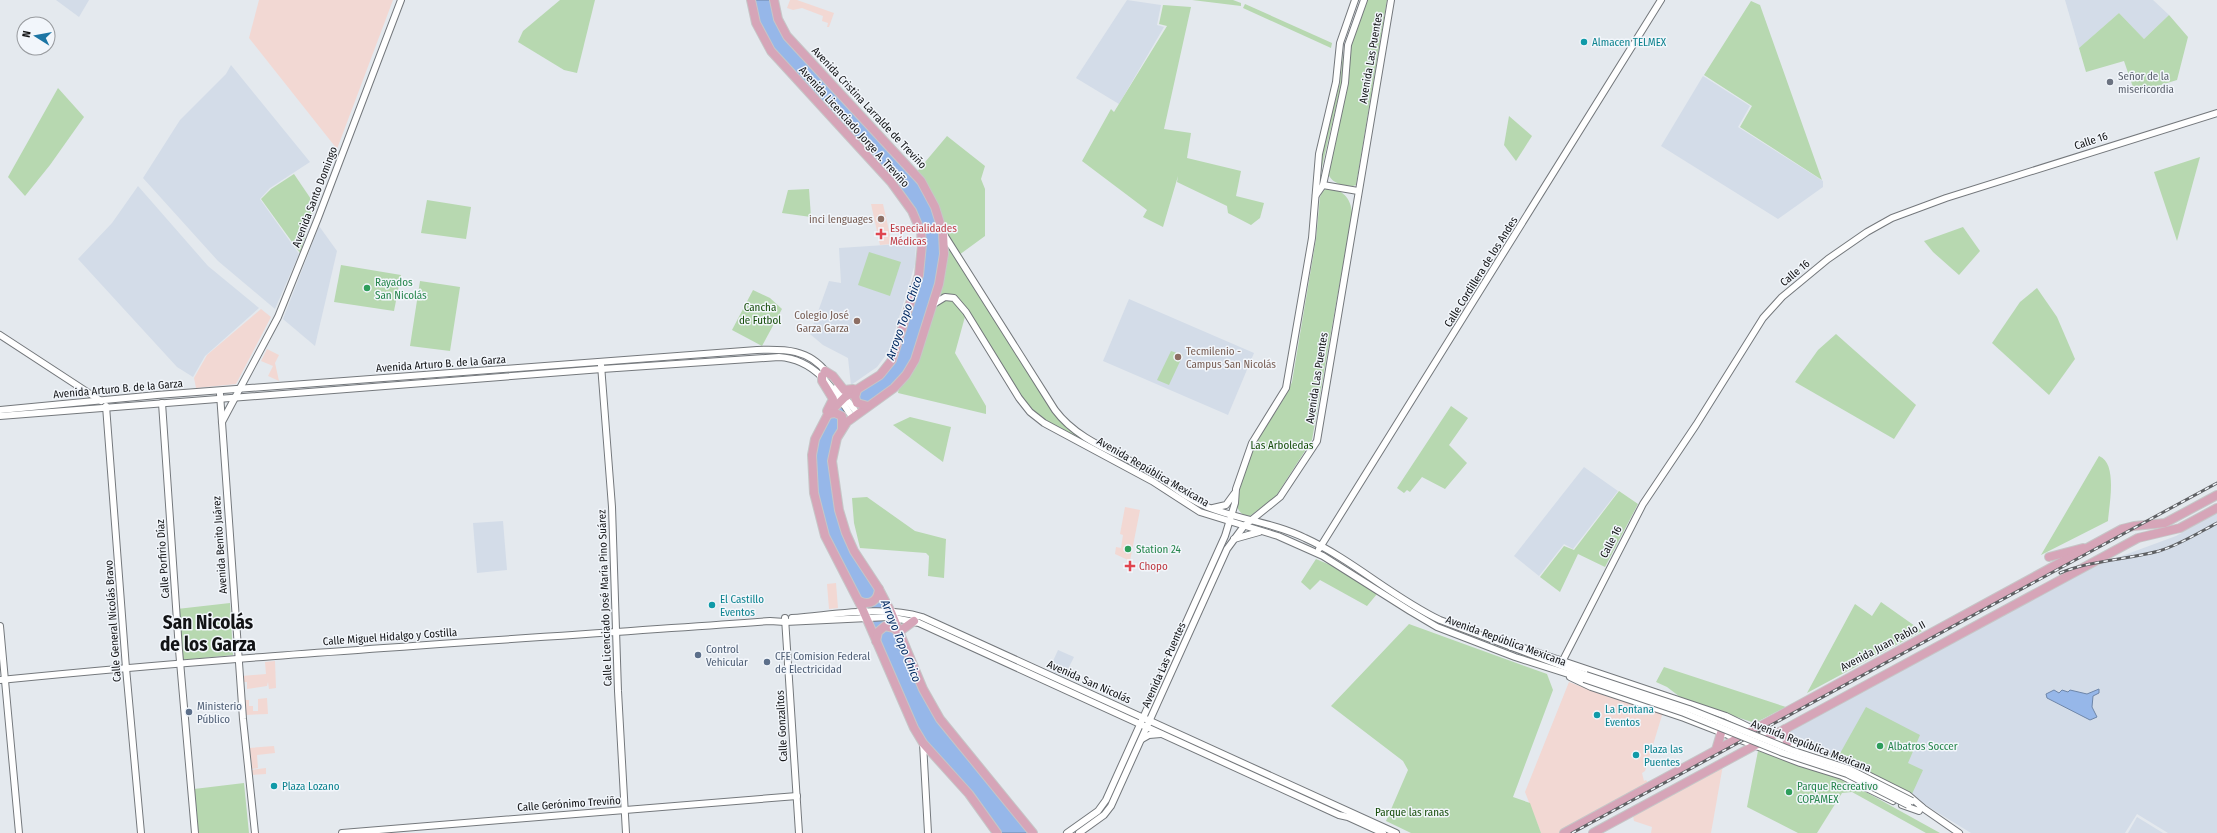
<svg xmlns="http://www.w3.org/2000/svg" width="2217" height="833" viewBox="0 0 2217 833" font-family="'Fira Sans Condensed',sans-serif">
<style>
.commercial{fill:#f2d8d3}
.built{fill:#d3dce8}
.green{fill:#b7d8b0}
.water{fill:#96b7e9;stroke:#6e86a9}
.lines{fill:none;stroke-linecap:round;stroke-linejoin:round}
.minor-casing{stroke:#74787c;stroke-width:8}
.major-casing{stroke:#c6c6c7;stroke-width:10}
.minor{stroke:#fff;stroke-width:6}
.major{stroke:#d6a5b8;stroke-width:8}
.rail-casing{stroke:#5e6063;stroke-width:3}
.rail{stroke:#f2f6fb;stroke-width:1.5;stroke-dasharray:4.5;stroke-linecap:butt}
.minor-bridge-casing{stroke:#74787c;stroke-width:8;stroke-linecap:butt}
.minor-bridge{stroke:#fff;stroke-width:6}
.culture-dot{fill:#0f9aa8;stroke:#f2f6fb;stroke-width:1.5}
.worship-dot{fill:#6b7280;stroke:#f2f6fb;stroke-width:1.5}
.education-dot{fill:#8d6e63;stroke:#f2f6fb;stroke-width:1.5}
.health-dot{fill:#e0444e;stroke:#f2f6fb;stroke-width:1.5}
.leisure-dot{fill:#2e9e5b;stroke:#f2f6fb;stroke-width:1.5}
.service-dot{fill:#5c6f8a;stroke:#f2f6fb;stroke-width:1.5}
.labels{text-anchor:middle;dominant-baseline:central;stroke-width:3;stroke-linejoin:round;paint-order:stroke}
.culture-label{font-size:11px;fill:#0d838f;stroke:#f2f6fb;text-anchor:start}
.street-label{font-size:11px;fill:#121315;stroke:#f2f6fb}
.worship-label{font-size:11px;fill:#5b616d;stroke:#f2f6fb;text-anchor:start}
.education-label{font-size:11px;fill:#785e54;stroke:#f2f6fb;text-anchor:end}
.health-label{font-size:11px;fill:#be3a42;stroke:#f2f6fb;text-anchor:start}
.leisure-label{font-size:11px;fill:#27864d;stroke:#f2f6fb;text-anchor:start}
.park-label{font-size:11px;fill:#154c09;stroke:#f2f6fb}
.service-label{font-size:11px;fill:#4e5e75;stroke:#f2f6fb;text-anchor:start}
.water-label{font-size:12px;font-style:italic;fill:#012861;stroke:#f2f6fb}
.town-label{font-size:19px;font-weight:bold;fill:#121315;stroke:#f2f6fb}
</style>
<rect width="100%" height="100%" fill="#e4e9ee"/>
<g class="commercial">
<path d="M 259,0 L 393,0 L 337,149 L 249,38 Z"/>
<path d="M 790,0 L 797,0 L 834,13 L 829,27 L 827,27 L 828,23 L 822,21 L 823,16 L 802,8 L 793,10 L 787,8 Z"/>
<path d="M 871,204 L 883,204 L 892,244 L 880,245 Z"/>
<path d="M 261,309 L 271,317 L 236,384 L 196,388 L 194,378 L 207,355 Z"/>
<path d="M 267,349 L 279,355 L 275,363 L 279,381 L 268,376 L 273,366 L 261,361 Z"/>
<path d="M 1125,507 L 1140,510 L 1130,561 L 1115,554 L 1116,547 L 1121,548 L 1123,535 L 1120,534 Z"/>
<path d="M 836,583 L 838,608 L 829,609 L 827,584 Z"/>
<path d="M 275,661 L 276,688 L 269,689 L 268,682 L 267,686 L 247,689 L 247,682 L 242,682 L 242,676 L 266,674 L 265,662 Z"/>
<path d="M 1569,682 L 1612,698 L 1613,696 L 1663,712 L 1645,771 L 1642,773 L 1644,781 L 1646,780 L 1649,784 L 1559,833 L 1541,833 L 1525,792 Z"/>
<path d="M 267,698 L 268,714 L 245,715 L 243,700 L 249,700 L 249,706 L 253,706 L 253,711 L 258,711 L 258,699 Z"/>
<path d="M 274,746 L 275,753 L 257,755 L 258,768 L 252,769 L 249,748 Z"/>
<path d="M 1723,765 L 1711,833 L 1651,833 L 1652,827 L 1634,821 L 1633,816 Z"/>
<path d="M 266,768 L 266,774 L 251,775 L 251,770 Z"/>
</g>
<g class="built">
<path d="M 56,0 L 89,0 L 79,17 Z"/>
<path d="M 1127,0 L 1161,5 L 1157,25 L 1164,27 L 1119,104 L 1076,78 Z"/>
<path d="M 2065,0 L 2153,0 L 2169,15 L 2144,39 L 2119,13 L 2079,48 Z"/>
<path d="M 231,65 L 310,162 L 270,188 L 260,199 L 299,254 L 275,309 L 218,261 L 143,178 L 180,120 L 226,74 Z"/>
<path d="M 1703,76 L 1750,106 L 1738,127 L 1823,181 L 1823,187 L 1778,219 L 1661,146 Z"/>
<path d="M 138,186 L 208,266 L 259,308 L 205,356 L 193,377 L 177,367 L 78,259 L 112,223 Z"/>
<path d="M 319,226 L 337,251 L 315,346 L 283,319 Z"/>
<path d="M 916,243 L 915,264 L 889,351 L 877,367 L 851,385 L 848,358 L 823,345 L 810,334 L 829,281 L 841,283 L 839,248 Z"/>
<path d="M 1129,299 L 1254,353 L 1228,415 L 1103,361 Z"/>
<path d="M 1584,467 L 1618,491 L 1573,549 L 1564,544 L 1539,576 L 1514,556 Z"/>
<path d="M 2217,513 L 2217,833 L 2168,833 L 2137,814 L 2125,833 L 1971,833 L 1906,793 L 1828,754 L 1791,740 L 1787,736 L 1788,731 L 2092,567 L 2176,536 Z"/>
<path d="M 503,521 L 507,570 L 477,573 L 473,523 Z"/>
<path d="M 1058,650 L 1074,657 L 1064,677 L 1049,670 Z"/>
<path d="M 2137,817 L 2163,833 L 2128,833 Z"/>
</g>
<g class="green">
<path d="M 560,0 L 595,0 L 577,73 L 564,70 L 518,42 L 523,31 Z"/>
<path d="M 1192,0 L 1233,0 L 1241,3 L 1241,6 Z"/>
<path d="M 1366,0 L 1387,0 L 1356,185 L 1353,186 C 1342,185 1334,185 1328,174 L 1348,78 L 1350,44 Z"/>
<path d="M 1751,1 L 1760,5 L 1822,180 L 1740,127 L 1752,106 L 1704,75 Z"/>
<path d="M 1245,4 L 1332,43 L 1331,48 L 1243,8 Z"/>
<path d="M 1163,5 L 1191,7 L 1164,129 L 1191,133 L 1187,158 L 1241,171 L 1236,196 L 1264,203 L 1260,218 L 1251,225 L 1228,213 L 1227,206 L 1177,182 L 1178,176 L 1163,227 L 1143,217 L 1147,210 L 1082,161 L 1111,109 L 1114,112 L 1167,26 L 1159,24 Z"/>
<path d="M 2119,13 L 2144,39 L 2169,15 L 2188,37 L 2177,80 L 2135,93 L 2124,61 L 2086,72 L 2079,48 Z"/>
<path d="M 1343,54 L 1345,69 L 1318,184 L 1322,154 L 1340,82 Z"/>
<path d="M 58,88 L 84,117 L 50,165 L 25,196 L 8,177 Z"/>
<path d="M 1509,116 L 1532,136 L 1516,161 L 1504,145 Z"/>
<path d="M 947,136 L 985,166 L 981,179 L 985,189 L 985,236 L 959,255 L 1055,410 L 1071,431 L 1082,438 L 1080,441 L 1044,423 L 1025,406 L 966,313 L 955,353 L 986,406 L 986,414 L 898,393 L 900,383 L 939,284 L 915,174 Z"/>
<path d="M 2200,157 L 2177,241 L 2154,172 Z"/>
<path d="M 294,174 L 315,205 L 300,253 L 261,199 L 271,189 Z"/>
<path d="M 809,189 L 811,217 L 782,213 L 788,190 Z"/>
<path d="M 1326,189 C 1341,188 1351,197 1352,213 L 1312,440 L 1276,496 L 1250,516 C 1242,515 1240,513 1237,507 C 1240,485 1245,462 1256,442 C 1268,422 1283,404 1292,382 L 1316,239 L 1320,197 L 1322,192 Z"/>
<path d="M 427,200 L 471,207 L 466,239 L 421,233 Z"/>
<path d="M 1963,227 L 1980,251 L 1959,275 L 1933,252 L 1924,241 Z"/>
<path d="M 869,252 L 901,262 L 890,296 L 858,285 Z"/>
<path d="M 341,265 L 401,275 L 394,311 L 334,302 Z"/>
<path d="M 420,281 L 460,287 L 450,351 L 410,346 Z"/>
<path d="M 2037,288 L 2057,317 L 2075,359 L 2049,395 L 1992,343 L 2020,302 Z"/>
<path d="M 753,290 L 770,298 L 782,309 L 762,346 L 732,330 Z"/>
<path d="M 1836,334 L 1916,405 L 1894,439 L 1795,382 L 1818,350 Z"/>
<path d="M 1171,351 L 1183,355 L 1169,385 L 1157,380 Z"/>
<path d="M 1451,406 L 1468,418 L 1449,445 L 1467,463 L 1445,489 L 1422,477 L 1410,492 L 1407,490 L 1404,493 L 1397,488 Z"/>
<path d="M 910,417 L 951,427 L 943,462 L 893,425 Z"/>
<path d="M 2099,456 C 2118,463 2109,505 2108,521 L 2041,555 Z"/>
<path d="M 1619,491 L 1638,504 L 1605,567 L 1578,554 L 1560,592 L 1540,577 L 1564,546 L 1574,550 Z"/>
<path d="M 867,497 L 915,531 L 946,539 L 944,578 L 928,576 L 929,556 L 926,553 L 860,548 L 854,523 L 852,498 Z"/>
<path d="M 1316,559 L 1335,567 L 1377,594 L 1367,606 L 1320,580 L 1310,590 L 1301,582 Z"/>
<path d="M 1881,602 L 1922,631 L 1807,693 L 1855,604 L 1872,616 Z"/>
<path d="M 230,603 L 233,655 L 182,660 L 177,609 Z"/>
<path d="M 1409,624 L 1547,674 L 1553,690 L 1513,797 L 1530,803 L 1541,833 L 1411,833 L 1386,821 L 1408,770 L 1403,761 L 1331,706 Z"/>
<path d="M 1664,667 L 1786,707 L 1755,723 L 1684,700 L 1667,687 L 1656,682 Z"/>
<path d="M 1866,707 L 1920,735 L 1908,763 L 1923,770 L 1912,794 L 1838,757 Z"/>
<path d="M 1758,751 L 1837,776 L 1940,833 L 1926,833 L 1852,792 L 1842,793 L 1817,833 L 1798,833 L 1747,807 Z"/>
<path d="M 244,783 L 249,833 L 198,833 L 194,789 Z"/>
</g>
<g class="water">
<path d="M 751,0 L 774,0 L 782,27 L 921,181 L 939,220 L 943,264 L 906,375 L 852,417 L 834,445 L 842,522 L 879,589 L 929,699 L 1033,833 L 998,833 L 923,743 L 825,536 L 812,455 L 828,414 L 886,369 L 919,275 L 922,244 L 912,210 L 768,46 Z"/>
<path d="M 2099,689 L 2099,693 L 2093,696 L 2092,707 L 2097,717 L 2090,720 L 2047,698 L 2046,694 L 2054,690 L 2059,693 L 2062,690 L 2068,692 L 2070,690 L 2087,694 Z"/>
</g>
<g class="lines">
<g class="minor-casing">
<g id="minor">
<path d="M 1323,185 L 1358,191"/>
<path d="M 1316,195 L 1323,185 L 1345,83 L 1348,45 L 1364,0"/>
<path d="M 943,233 L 1055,410 C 1078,441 1116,452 1148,470 C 1169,482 1187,500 1210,508 C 1241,520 1275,523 1305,538 C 1353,560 1392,597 1440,620 L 1586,675"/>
<path d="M 932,305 L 945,297 L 954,298 L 966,312 L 1019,398 L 1030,412 L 1044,423 L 1152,481 L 1200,512 L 1278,536 L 1323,556 L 1410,611 L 1437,627 L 1515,657 L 1584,679"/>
<path d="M 0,335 L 101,401"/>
<path d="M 601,365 L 612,507 L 618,691 L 626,833"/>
<path d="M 837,387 L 857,413"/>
<path d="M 220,394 L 243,719 L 255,833"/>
<path d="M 162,403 L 179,650 L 195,833"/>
<path d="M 106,406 L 126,668 L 141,833"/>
<path d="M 0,410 L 157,395 L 757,350 C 785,349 809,349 827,373"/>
<path d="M 0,416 L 602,369 L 779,357 C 815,359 834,389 852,417"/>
<path d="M 222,422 L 278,317 L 318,218 L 401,0"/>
<path d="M 1213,508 L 1226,505 L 1234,494"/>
<path d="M 1234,539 L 1259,532"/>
<path d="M 1319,549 L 1661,0"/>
<path d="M 785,618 L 799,833"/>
<path d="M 792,618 C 834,615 882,605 922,617 L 1396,833"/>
<path d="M 0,626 L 19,833"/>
<path d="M 1511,647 L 1524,648 L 1726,716 L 1773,739 L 1840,761 L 1908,795 L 1922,807"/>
<path d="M 1562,662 L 1643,504 L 1696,425 L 1763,318 L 1782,297 L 1828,259 L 1867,232 L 1892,218 L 1946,198 L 2217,113"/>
<path d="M 1570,677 L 1591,687 L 1684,718 L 1800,763 L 1842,776 L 1893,801"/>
<path d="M 0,680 C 256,654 513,640 770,621 L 785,622 L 889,617 L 919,623 L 1339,815 L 1348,817 L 1383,833"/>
<path d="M 1142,739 L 1149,735 L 1161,734"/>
<path d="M 923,743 L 928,833"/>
<path d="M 1902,805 L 1919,811"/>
<path d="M 1920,806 L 1959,833"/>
<path d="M 342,833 L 797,796"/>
<path d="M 1067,833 L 1098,811 L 1106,800 L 1225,536 L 1235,503 L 1236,489 L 1252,443 L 1286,388 L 1312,238 L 1319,154 L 1336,82 L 1340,43 L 1355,0"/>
<path d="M 1079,833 L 1104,815 L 1111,806 L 1227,549 L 1244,526 L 1280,497 L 1317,441 L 1391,0"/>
</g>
</g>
<g class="major-casing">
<g id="major">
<path d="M 751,0 L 756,23 L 771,51 L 891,182 L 912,211 L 921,232 L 922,244 L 919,275 L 892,360 L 880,375 L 845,397 L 828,414 L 815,439 L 812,455 L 814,493 L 825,536 L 862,608 L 914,728 L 923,743 L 969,794 L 997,833"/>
<path d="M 774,0 L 778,19 L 787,36 L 921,181 L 935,207 L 943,233 L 944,254 L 939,284 L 915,360 L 906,375 L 894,388 L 847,422 L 837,438 L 832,461 L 839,510 L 846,533 L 854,551 L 879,589 L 891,612 L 923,689 L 940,719 L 1033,833"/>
<path d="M 825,371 L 833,376 L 844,390 L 853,389"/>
<path d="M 822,376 L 822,381 L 833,399 L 827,411"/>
<path d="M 857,390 L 855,397 L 857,403 L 868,406"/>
<path d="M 828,414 L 835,413 L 842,416 L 842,428"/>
<path d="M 2049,557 L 2083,548"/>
<path d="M 859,601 C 870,606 878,601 879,589"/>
<path d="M 899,632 L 914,621"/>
<path d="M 876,641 L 878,632 L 885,626 L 894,628 L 899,633"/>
<path d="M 1785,729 L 1787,743"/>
<path d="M 1716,750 L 1721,733"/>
<path d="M 1564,833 L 2122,529 L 2134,526 L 2165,523 L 2217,495"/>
<path d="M 1593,833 L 2138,538 L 2180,528 L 2217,508"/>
</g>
</g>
<use href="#minor" class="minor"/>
<use href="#major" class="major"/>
<g class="rail-casing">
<g id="rail">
<path d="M 2060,573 C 2092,560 2126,560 2159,551 C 2179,545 2198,533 2217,523"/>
<path d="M 1572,833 L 2217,483"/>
</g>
</g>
<use href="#rail" class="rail"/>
<g class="minor-bridge-casing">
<g id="minor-bridge">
<path d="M 1586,675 L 1689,709 L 1791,750 L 1849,769 L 1912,801"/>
<path d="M 1584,679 L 1684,713 L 1783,753 L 1847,774 L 1908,805"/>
</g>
</g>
<use href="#minor-bridge" class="minor-bridge"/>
</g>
<g class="culture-dot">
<circle cx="1584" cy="42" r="4"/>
<circle cx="712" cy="605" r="4"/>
<circle cx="1597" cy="715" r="4"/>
<circle cx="1636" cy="755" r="4"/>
<circle cx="274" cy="786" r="4"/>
</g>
<circle class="worship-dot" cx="2110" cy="82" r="4"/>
<g class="education-dot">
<circle cx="881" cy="219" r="4"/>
<circle cx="857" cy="321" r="4"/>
<circle cx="1178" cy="357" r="4"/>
</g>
<g class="health-dot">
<path d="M879 228h4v4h4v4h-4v4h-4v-4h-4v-4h4z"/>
<path d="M1128 560h4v4h4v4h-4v4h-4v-4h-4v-4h4z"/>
</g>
<g class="leisure-dot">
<circle cx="367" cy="288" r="4"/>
<circle cx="1128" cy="549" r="4"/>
<circle cx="1880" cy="746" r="4"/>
<circle cx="1789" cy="792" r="4"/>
</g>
<g class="service-dot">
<circle cx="698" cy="655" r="4"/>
<circle cx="767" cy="662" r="4"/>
<circle cx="189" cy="712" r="4"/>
</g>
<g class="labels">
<g class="culture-label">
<text x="1592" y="42">Almacen TELMEX</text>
<text x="720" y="599">El Castillo<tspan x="720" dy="13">Eventos</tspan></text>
<text x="1605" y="709">La Fontana<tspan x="1605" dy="13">Eventos</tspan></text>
<text x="1644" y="749">Plaza las<tspan x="1644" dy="13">Puentes</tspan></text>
<text x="282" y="786">Plaza Lozano</text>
</g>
<g class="street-label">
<text transform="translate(1371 58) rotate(-80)">Avenida Las Puentes</text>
<text transform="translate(869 108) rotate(47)">Avenida Cristina Larralde de Treviño</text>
<text transform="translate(854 127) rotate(48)">Avenida Licenciado Jorge A. Treviño</text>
<text transform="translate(2091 141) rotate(-18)">Calle 16</text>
<text transform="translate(315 197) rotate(-69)">Avenida Santo Domingo</text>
<text transform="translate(1481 272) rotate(-58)">Calle Cordillera de los Andes</text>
<text transform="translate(1795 273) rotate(-40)">Calle 16</text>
<text transform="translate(441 364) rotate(-4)">Avenida Arturo B. de la Garza</text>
<text transform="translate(1317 378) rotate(-81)">Avenida Las Puentes</text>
<text transform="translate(118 389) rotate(-5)">Avenida Arturo B. de la Garza</text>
<text transform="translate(1153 472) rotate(30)">Avenida República Mexicana</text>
<text transform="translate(1611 542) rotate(-63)">Calle 16</text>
<text transform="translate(220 545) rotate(-94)">Avenida Benito Juárez</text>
<text transform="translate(163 559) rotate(-94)">Calle Porfirio Díaz</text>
<text transform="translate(605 598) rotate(-92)">Calle Licenciado José María Pino Suárez</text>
<text transform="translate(113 621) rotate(-94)">Calle General Nicolás Bravo</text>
<text transform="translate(390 637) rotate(-4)">Calle Miguel Hidalgo y Costilla</text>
<text transform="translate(1506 641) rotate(20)">Avenida República Mexicana</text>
<text transform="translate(1883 646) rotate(-28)">Avenida Juan Pablo II</text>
<text transform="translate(1164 665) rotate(-66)">Avenida Las Puentes</text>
<text transform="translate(1089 682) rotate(24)">Avenida San Nicolás</text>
<text transform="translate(782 726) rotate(-93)">Calle Gonzalitos</text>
<text transform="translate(1811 746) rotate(21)">Avenida República Mexicana</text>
<text transform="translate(569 804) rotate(-4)">Calle Gerónimo Treviño</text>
</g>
<g class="worship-label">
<text x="2118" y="76">Señor de la<tspan x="2118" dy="13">misericordia</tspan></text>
</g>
<g class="education-label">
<text x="873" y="219">inci lenguages</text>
<text x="849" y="315">Colegio José<tspan x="849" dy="13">Garza Garza</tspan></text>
<text x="1186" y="351" text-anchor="start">Tecmilenio -<tspan x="1186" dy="13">Campus San Nicolás</tspan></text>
</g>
<g class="health-label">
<text x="890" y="228">Especialidades<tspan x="890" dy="13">Médicas</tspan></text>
<text x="1139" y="566">Chopo</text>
</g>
<g class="leisure-label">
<text x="375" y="282">Rayados<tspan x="375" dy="13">San Nicolás</tspan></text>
<text x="1136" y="549">Station 24</text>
<text x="1888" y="746">Albatros Soccer</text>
<text x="1797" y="786">Parque Recreativo<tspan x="1797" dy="13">COPAMEX</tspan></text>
</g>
<g class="park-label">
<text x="760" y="307">Cancha<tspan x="760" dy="13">de Futbol</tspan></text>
<text x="1282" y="445">Las Arboledas</text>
<text x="1412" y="812">Parque las ranas</text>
</g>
<g class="service-label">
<text x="706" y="649">Control<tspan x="706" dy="13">Vehicular</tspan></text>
<text x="775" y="656">CFE Comision Federal<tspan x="775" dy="13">de Electricidad</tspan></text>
<text x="197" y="706">Ministerio<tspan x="197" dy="13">Público</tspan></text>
</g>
<g class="water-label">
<text transform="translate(904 318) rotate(-71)">Arroyo Topo Chico</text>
<text transform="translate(901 641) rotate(68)">Arroyo Topo Chico</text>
</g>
<g class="town-label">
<text x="208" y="622">San Nicolás<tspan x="208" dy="22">de los Garza</tspan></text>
</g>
</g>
<g transform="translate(36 36) rotate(281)"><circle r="19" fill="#f2f6fb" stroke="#989b9f"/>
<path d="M0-3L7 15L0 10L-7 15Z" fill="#1c75a4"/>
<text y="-6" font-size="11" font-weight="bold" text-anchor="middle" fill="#121315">N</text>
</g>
</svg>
